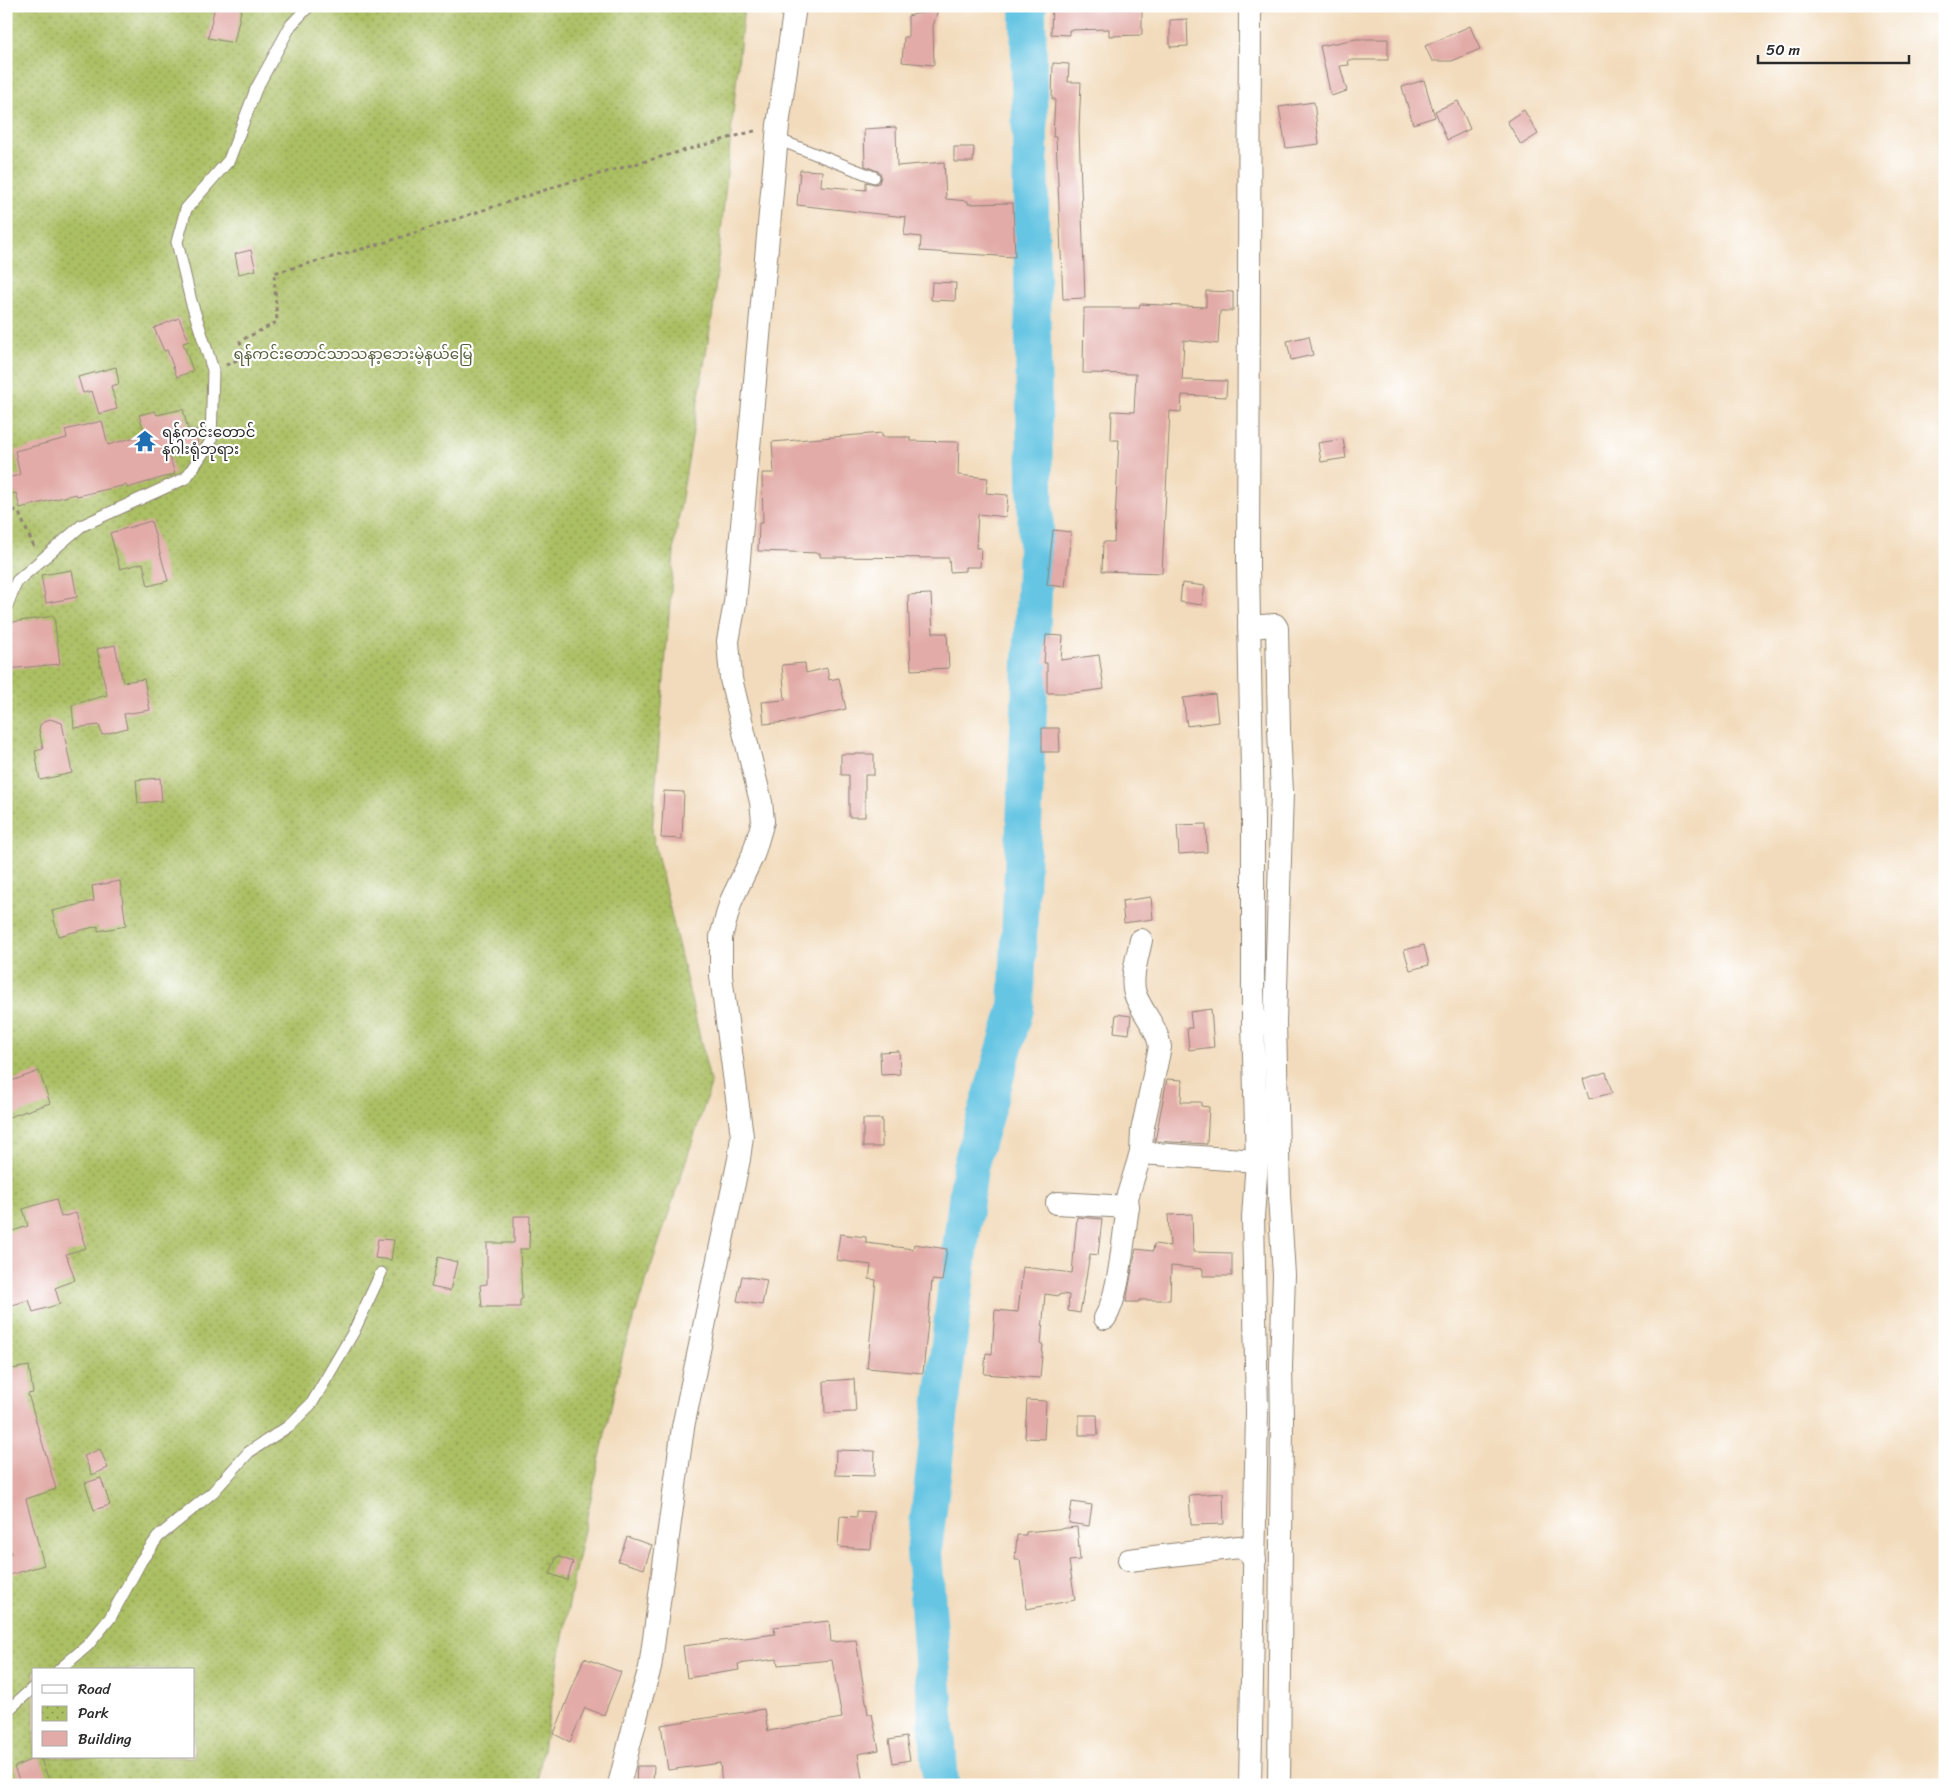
<svg xmlns="http://www.w3.org/2000/svg" width="1951" height="1791" viewBox="0 0 1951 1791" font-family="Sriracha,'Noto Sans Myanmar',sans-serif">
<style>
.park{fill:url(#park-dots);stroke:#6b7547;fill-rule:evenodd}
.lines{fill:none;stroke-linecap:round;stroke-linejoin:round}
.river{stroke:#65c5e3;stroke-width:36}
.building{fill:#e2aba7}
.service-casing{stroke:#8e8374;stroke-width:13}
.minor-casing{stroke:#8e8374;stroke-width:24}
.path{stroke:#8e8374;stroke-width:3;stroke-dasharray:4 4;stroke-linecap:butt}
.service{stroke:#fff;stroke-width:11}
.minor{stroke:#fff;stroke-width:22}
.labels{text-anchor:middle;dominant-baseline:central;stroke-width:4.5;stroke-linejoin:round;paint-order:stroke}
.park-label{font-size:15px;fill:#585f3f;stroke:#fff}
.poi-label{font-size:15px;fill:#2b2b2b;stroke:#fff;text-anchor:start}
</style>
<defs>
<pattern id="park-dots" width="8" height="8" patternUnits="userSpaceOnUse" patternTransform="scale(1.25)"><rect width="8" height="8" fill="#abbf63"/><path d="M2 2h.1M6 6h.1" fill="none" stroke="#8b9b52" stroke-width="1.8" stroke-linecap="round"/></pattern>
</defs>
<rect width="100%" height="100%" fill="#fff"/>
<filter id="ink" filterUnits="userSpaceOnUse"><feTurbulence type="fractalNoise" baseFrequency=".02" numOctaves="2"/><feDisplacementMap in="SourceGraphic" scale="10" xChannelSelector="R" yChannelSelector="G"/><feConvolveMatrix kernelMatrix="1 2 1 2 8 2 1 2 1" color-interpolation-filters="sRGB"/></filter>
<filter id="wash" filterUnits="userSpaceOnUse"><feTurbulence type="fractalNoise" baseFrequency=".0096" numOctaves="4" result="noise"/><feDisplacementMap in="SourceGraphic" scale="20" xChannelSelector="R" yChannelSelector="G"/><feGaussianBlur stdDeviation="1.12" result="paint"/><feColorMatrix in="noise" values="0 0 0 0 0 0 0 0 0 0 0 0 0 0 0 0 0 1.4 0 .05"/><feComposite in="paint" operator="in"/></filter>
<g filter="url(#wash)">
<rect width="100%" height="100%" fill="#f2dbbc"/>
<path class="park" d="M 6,6 L 744,6 L 713,311 L 675,539 L 652,832 L 711,1085 L 624,1348 L 575,1571 L 538,1777 L 539,1785 L 6,1785 ZM 34,1670 L 194,1670 L 194,1757 L 34,1757 Z"/>
<g class="lines">
<path class="river" d="M 941,1785 L 924,1551 L 970,1167 L 1016,1009 L 1036,547 L 1028,6"/>
</g>
<g id="blocks">
<g class="building">
<path d="M 215,6 L 242,6 L 234,43 L 208,38 Z"/>
<path d="M 1052,6 L 1107,6 L 1107,9 L 1142,9 L 1142,35 L 1109,36 L 1109,29 L 1069,30 L 1069,35 L 1051,34 Z"/>
<path d="M 938,9 L 933,26 L 934,65 L 902,62 L 904,37 L 908,37 L 908,16 Z"/>
<path d="M 1187,19 L 1188,46 L 1170,47 L 1170,20 Z"/>
<path d="M 1470,26 L 1480,49 L 1452,61 L 1432,61 L 1425,46 Z"/>
<path d="M 1356,39 L 1388,39 L 1388,60 L 1348,60 L 1349,65 L 1340,66 L 1347,91 L 1331,96 L 1320,46 Z"/>
<path d="M 1053,63 L 1069,64 L 1068,82 L 1081,82 L 1079,129 L 1085,298 L 1063,299 L 1056,137 L 1053,137 L 1055,99 L 1052,99 Z"/>
<path d="M 1424,80 L 1435,117 L 1413,124 L 1402,87 Z"/>
<path d="M 1458,101 L 1470,129 L 1447,140 L 1435,111 Z"/>
<path d="M 1314,102 L 1319,144 L 1286,148 L 1279,107 Z"/>
<path d="M 1524,110 L 1538,134 L 1521,145 L 1507,121 Z"/>
<path d="M 896,127 L 897,166 L 944,162 L 946,199 L 968,201 L 968,204 L 1013,203 L 1015,257 L 920,251 L 921,237 L 904,235 L 906,217 L 797,205 L 800,170 L 822,171 L 821,186 L 866,190 L 866,182 L 875,184 L 879,183 L 881,176 L 880,172 L 865,166 L 864,129 Z"/>
<path d="M 954,147 L 974,147 L 973,162 L 954,162 Z"/>
<path d="M 251,250 L 256,270 L 239,274 L 235,254 Z"/>
<path d="M 932,282 L 956,283 L 955,301 L 931,300 Z"/>
<path d="M 1206,291 L 1233,292 L 1233,311 L 1220,311 L 1218,344 L 1184,340 L 1182,380 L 1227,381 L 1226,397 L 1182,395 L 1181,412 L 1170,411 L 1162,573 L 1102,571 L 1103,542 L 1114,542 L 1119,440 L 1111,440 L 1112,411 L 1134,412 L 1136,374 L 1083,373 L 1084,308 L 1139,308 L 1140,304 L 1206,307 Z"/>
<path d="M 179,318 L 189,341 L 183,343 L 193,371 L 177,377 L 167,350 L 164,351 L 154,328 Z"/>
<path d="M 1309,336 L 1313,355 L 1291,360 L 1287,341 Z"/>
<path d="M 116,367 L 119,384 L 111,386 L 117,409 L 99,414 L 92,391 L 83,393 L 78,377 Z"/>
<path d="M 183,409 L 188,429 L 200,430 L 196,449 L 166,445 L 175,474 L 127,488 L 126,485 L 77,496 L 76,494 L 20,508 L 16,493 L 10,494 L 6,478 L 20,475 L 15,451 L 67,438 L 65,430 L 102,421 L 108,445 L 145,434 L 139,415 L 155,411 L 157,415 Z"/>
<path d="M 882,433 L 882,437 L 910,437 L 910,441 L 959,442 L 958,475 L 988,478 L 986,493 L 1008,495 L 1006,517 L 978,514 L 976,548 L 981,548 L 980,567 L 965,567 L 965,571 L 950,572 L 949,558 L 820,557 L 820,553 L 758,551 L 759,523 L 763,523 L 762,473 L 774,473 L 772,442 Z"/>
<path d="M 1343,439 L 1346,458 L 1321,462 L 1318,443 Z"/>
<path d="M 151,521 L 168,581 L 148,586 L 143,563 L 120,569 L 110,533 Z"/>
<path d="M 1053,530 L 1071,532 L 1065,587 L 1047,585 Z"/>
<path d="M 72,570 L 77,597 L 46,603 L 41,575 Z"/>
<path d="M 1182,583 L 1205,586 L 1202,605 L 1180,602 Z"/>
<path d="M 931,594 L 933,633 L 947,633 L 949,668 L 911,670 L 908,595 Z"/>
<path d="M 54,616 L 60,664 L 8,669 L 6,623 Z"/>
<path d="M 1046,635 L 1063,636 L 1061,660 L 1099,655 L 1104,689 L 1074,693 L 1047,693 L 1047,663 L 1044,663 Z"/>
<path d="M 115,645 L 123,682 L 144,679 L 150,710 L 124,714 L 127,728 L 102,735 L 99,725 L 74,728 L 72,705 L 107,695 L 97,649 Z"/>
<path d="M 805,663 L 806,673 L 827,668 L 829,680 L 839,678 L 846,709 L 788,722 L 764,724 L 762,702 L 785,700 L 782,665 Z"/>
<path d="M 1215,694 L 1218,722 L 1187,726 L 1183,698 Z"/>
<path d="M 50,719 L 62,723 L 72,773 L 40,780 L 35,751 L 43,749 L 39,730 L 40,725 L 45,721 Z"/>
<path d="M 1042,728 L 1059,728 L 1060,752 L 1042,752 Z"/>
<path d="M 841,754 L 874,754 L 874,775 L 865,775 L 865,817 L 849,817 L 849,775 L 841,775 Z"/>
<path d="M 160,778 L 162,801 L 138,803 L 136,780 Z"/>
<path d="M 664,791 L 684,792 L 682,839 L 661,838 Z"/>
<path d="M 1206,824 L 1207,852 L 1179,854 L 1177,825 Z"/>
<path d="M 120,881 L 126,926 L 98,931 L 98,926 L 58,936 L 52,911 L 94,901 L 92,886 Z"/>
<path d="M 1151,897 L 1153,919 L 1124,923 L 1122,901 Z"/>
<path d="M 1424,945 L 1429,965 L 1410,970 L 1404,950 Z"/>
<path d="M 1211,1009 L 1214,1047 L 1189,1050 L 1187,1028 L 1192,1028 L 1190,1012 Z"/>
<path d="M 1116,1014 L 1131,1016 L 1129,1034 L 1114,1032 Z"/>
<path d="M 899,1051 L 900,1074 L 881,1075 L 880,1052 Z"/>
<path d="M 39,1071 L 50,1103 L 6,1118 L 6,1083 Z"/>
<path d="M 1606,1072 L 1612,1093 L 1589,1099 L 1583,1079 Z"/>
<path d="M 1167,1079 L 1182,1080 L 1181,1102 L 1201,1102 L 1201,1106 L 1209,1107 L 1207,1144 L 1155,1141 Z"/>
<rect x="863" y="1119" width="19" height="28"/>
<path d="M 56,1199 L 61,1217 L 76,1213 L 83,1237 L 82,1237 L 86,1248 L 66,1254 L 75,1280 L 55,1288 L 60,1304 L 33,1312 L 29,1300 L 6,1307 L 6,1233 L 28,1226 L 23,1209 Z"/>
<path d="M 1192,1214 L 1193,1252 L 1232,1253 L 1232,1276 L 1203,1276 L 1203,1269 L 1171,1266 L 1170,1300 L 1139,1300 L 1139,1302 L 1126,1302 L 1136,1249 L 1153,1251 L 1154,1244 L 1170,1246 L 1168,1215 Z"/>
<path d="M 514,1216 L 530,1216 L 529,1249 L 520,1249 L 522,1299 L 520,1300 L 520,1307 L 482,1307 L 480,1285 L 487,1284 L 487,1243 L 514,1243 Z"/>
<path d="M 1077,1217 L 1102,1219 L 1098,1255 L 1090,1254 L 1080,1313 L 1068,1311 L 1069,1295 L 1060,1294 L 1059,1296 L 1045,1294 L 1041,1345 L 1043,1345 L 1040,1378 L 984,1374 L 986,1353 L 992,1354 L 995,1310 L 1018,1312 L 1023,1267 L 1072,1273 Z"/>
<path d="M 840,1234 L 866,1237 L 866,1243 L 913,1249 L 914,1244 L 947,1249 L 942,1281 L 932,1280 L 923,1373 L 867,1368 L 876,1280 L 869,1279 L 871,1265 L 836,1260 Z"/>
<path d="M 378,1239 L 394,1240 L 391,1260 L 375,1258 Z"/>
<path d="M 438,1257 L 457,1262 L 450,1291 L 431,1287 Z"/>
<path d="M 742,1276 L 767,1280 L 762,1305 L 737,1301 Z"/>
<path d="M 29,1366 L 33,1393 L 28,1394 L 56,1489 L 26,1499 L 44,1565 L 6,1576 L 6,1555 L 11,1554 L 6,1536 L 6,1370 Z"/>
<path d="M 854,1379 L 856,1412 L 825,1413 L 824,1381 Z"/>
<path d="M 1027,1400 L 1046,1401 L 1044,1439 L 1025,1438 Z"/>
<path d="M 1079,1415 L 1097,1415 L 1098,1435 L 1079,1435 Z"/>
<path d="M 100,1449 L 108,1468 L 92,1475 L 84,1456 Z"/>
<path d="M 836,1450 L 875,1451 L 874,1476 L 835,1475 Z"/>
<path d="M 101,1478 L 110,1505 L 94,1510 L 85,1483 Z"/>
<path d="M 1223,1493 L 1224,1524 L 1191,1525 L 1189,1495 Z"/>
<path d="M 1072,1502 L 1092,1505 L 1089,1526 L 1069,1523 Z"/>
<path d="M 857,1511 L 874,1512 L 871,1549 L 838,1547 L 840,1516 L 857,1517 Z"/>
<path d="M 1077,1527 L 1080,1560 L 1069,1561 L 1075,1600 L 1027,1609 L 1020,1560 L 1015,1560 L 1017,1535 L 1026,1535 L 1026,1532 Z"/>
<path d="M 627,1537 L 652,1545 L 644,1569 L 618,1561 Z"/>
<path d="M 557,1556 L 573,1562 L 567,1580 L 550,1574 Z"/>
<path d="M 829,1621 L 831,1642 L 856,1640 L 868,1714 L 872,1714 L 879,1750 L 858,1754 L 863,1785 L 722,1785 L 720,1763 L 668,1770 L 661,1725 L 764,1709 L 768,1731 L 842,1718 L 832,1660 L 778,1665 L 777,1659 L 738,1664 L 739,1670 L 687,1678 L 683,1646 L 775,1634 L 774,1627 Z"/>
<path d="M 584,1658 L 621,1672 L 604,1715 L 585,1708 L 570,1742 L 554,1734 Z"/>
<path d="M 906,1737 L 910,1760 L 893,1763 L 889,1740 Z"/>
<path d="M 37,1757 L 40,1757 L 49,1780 L 39,1785 L 21,1785 L 14,1767 Z"/>
<path d="M 637,1766 L 654,1766 L 653,1782 L 636,1782 Z"/>
</g>
</g>
</g>
<g filter="url(#ink)">
<use href="#blocks" fill-opacity="0" stroke="#8e8374" stroke-width="1"/>
<g class="lines">
<g class="service-casing">
<g id="service">
<path d="M 777,139 L 874,177"/>
<path d="M 6,608 L 17,581 L 81,526 L 186,478 L 211,441 L 213,370 L 191,301 L 177,242 L 186,209 L 229,160 L 256,89 L 291,25 L 309,6"/>
<path d="M 59,1670 L 88,1645 L 110,1618 L 141,1561 L 158,1537 L 213,1492 L 249,1452 L 289,1426 L 312,1403 L 354,1331 L 381,1273"/>
<path d="M 6,1712 L 34,1687"/>
</g>
</g>
<g class="minor-casing">
<g id="minor">
<path d="M 1249,627 L 1275,625 L 1277,628 L 1279,730 L 1282,792 L 1275,1022"/>
<path d="M 1141,940 C 1138,956 1130,978 1135,994 C 1142,1013 1157,1026 1160,1047 L 1142,1131 L 1141,1153 L 1257,1161"/>
<path d="M 1253,1024 L 1275,1022 L 1279,1196 L 1284,1275 L 1281,1366 L 1282,1420 L 1279,1785"/>
<path d="M 1057,1203 L 1128,1207"/>
<path d="M 1105,1318 C 1120,1294 1123,1237 1128,1207 L 1127,1198 L 1141,1153"/>
<path d="M 1129,1560 L 1239,1547 L 1247,1550 L 1255,1560"/>
<path d="M 619,1785 L 640,1702 L 650,1668 L 683,1427 L 739,1159 L 742,1136 L 721,976 L 721,937 L 731,901 L 753,855 L 759,835 L 763,821 L 761,802 L 731,679 L 728,641 L 735,603 L 778,125 L 795,6"/>
<path d="M 1250,1785 L 1257,1411 L 1253,1217 L 1257,1161 L 1253,1022 L 1253,820 L 1248,566 L 1250,6"/>
</g>
</g>
<g class="path">
<path d="M 226,365 L 243,358 L 240,341 L 277,322 L 274,273 L 380,244 L 563,184 L 758,130"/>
<path d="M 6,505 L 19,513 L 34,547"/>
</g>
<use href="#service" class="service"/>
<use href="#minor" class="minor"/>
</g>
</g>
<defs>
<g id="temple-bare" transform="scale(1.725)"><path d="M0-6L5-2H3V0L6.5 2.5H4V6H1.5V3h-3V6H-4V2.5H-6.5L-3 0V-2H-5Z" fill="#1f6fb2" stroke="#fff" stroke-width="2.5" paint-order="stroke"/></g>
</defs>
<g fill-rule="evenodd">
<use href="#temple-bare" x="145" y="441"/>
</g>
<g class="labels">
<g class="park-label">
<text x="353" y="354">ရန်ကင်းတောင်သာသနာ့ဘေးမဲ့နယ်မြေ</text>
</g>
<g class="poi-label">
<text x="162" y="432">ရန်ကင်းတောင်<tspan x="162" dy="17">နဂါးရုံဘုရား</tspan></text>
</g>
</g>
<rect width="1951" height="1791" fill="none" stroke="#fff" stroke-width="25"/>
<rect x="32" y="1668" width="162" height="90" fill="#ffffff" stroke="#aaaaaa"/>
<rect x="42" y="1685" width="25" height="8" fill="#ffffff" stroke="#aaaaaa"/>
<text x="78" y="1694" font-size="15" fill="#2b2b2b">Road</text>
<rect x="42" y="1706" width="25" height="15" fill="url(#park-dots)" stroke="#aaaaaa"/>
<text x="78" y="1718" font-size="15" fill="#2b2b2b">Park</text>
<rect x="42" y="1731" width="25" height="15" fill="#e2aba7" stroke="#aaaaaa"/>
<text x="78" y="1744" font-size="15" fill="#2b2b2b">Building</text>
<path d="M1758 55v8h151v-8" fill="none" stroke="#2b2b2b" stroke-width="2.5"/>
<text x="1766" y="55" font-size="15" fill="#2b2b2b" stroke="#ffffff" stroke-width="4" paint-order="stroke">50 m</text>
</svg>
